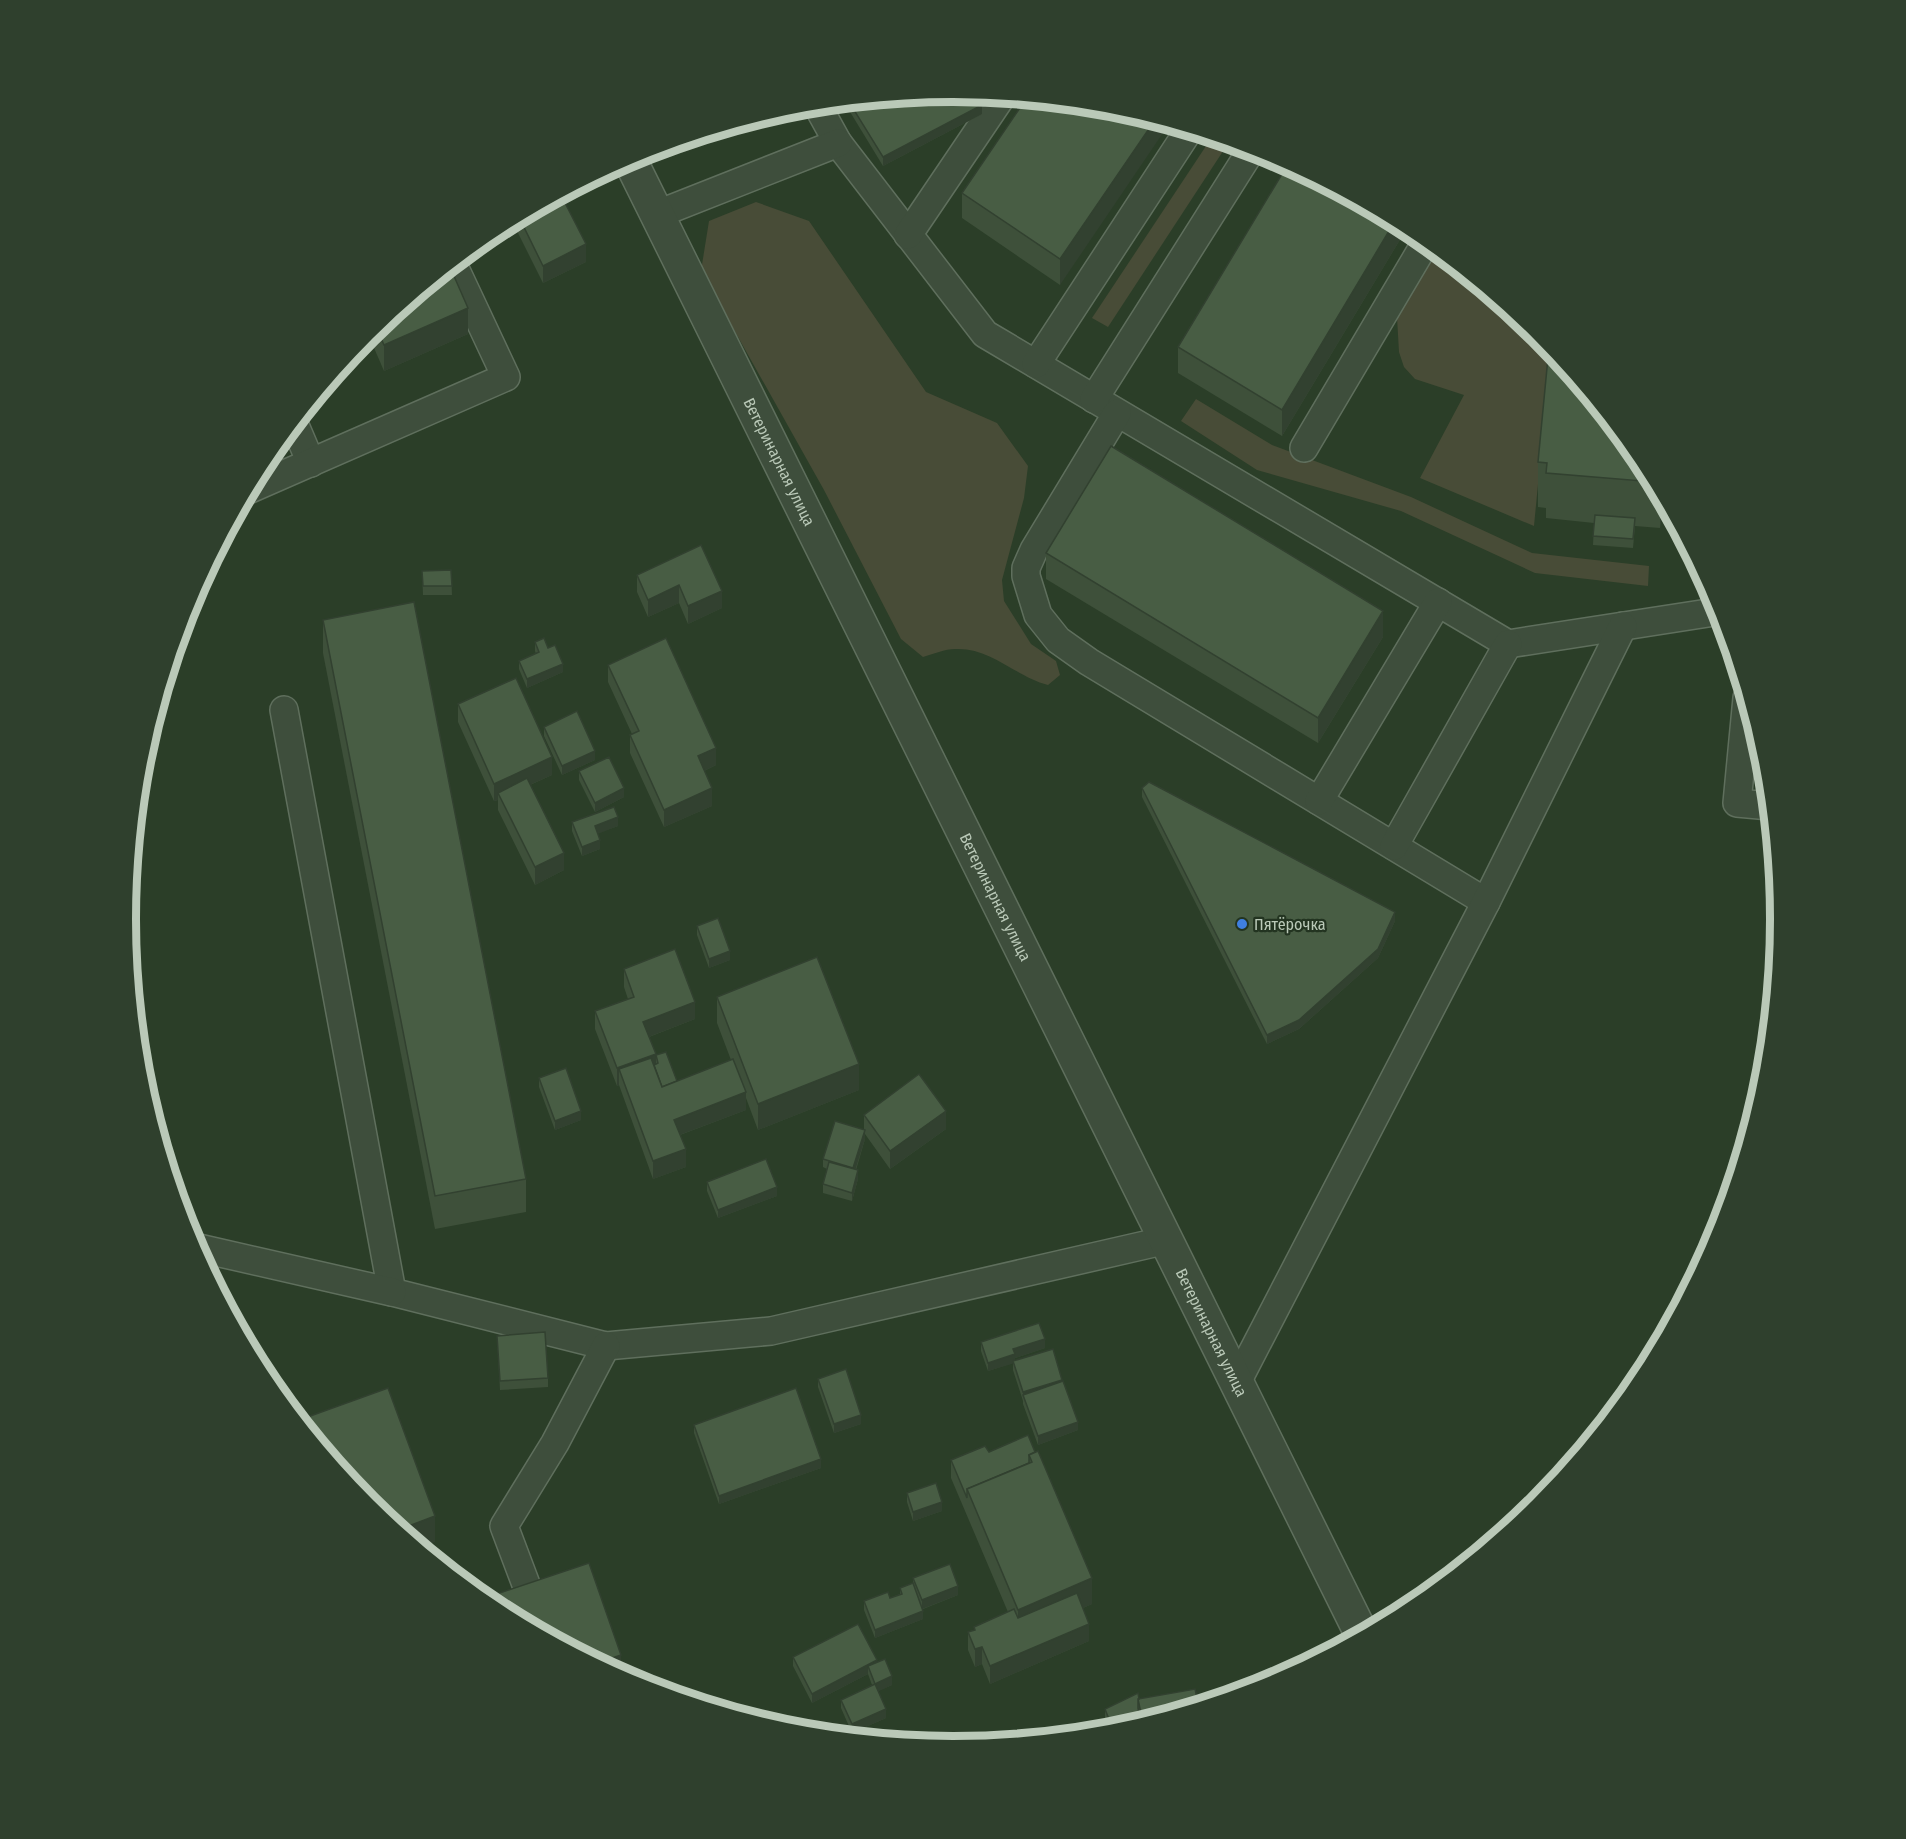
<svg xmlns="http://www.w3.org/2000/svg" width="1906" height="1839" viewBox="0 0 1906 1839" font-family="'Fira Sans Condensed',sans-serif">
<style>
.green{fill:#484c37}
.lines{fill:none;stroke-linecap:round;stroke-linejoin:round}
.service-casing{stroke:#5f6f5d;stroke-width:30}
.minor-casing{stroke:#5f6f5d;stroke-width:36}
.service{stroke:#3e4e3c;stroke-width:27}
.minor{stroke:#3e4e3c;stroke-width:33}
.wall{fill:#3e503a}
.shaded-wall{fill:#324130}
.building{fill:#485d44;stroke:#324130;stroke-width:1.5}
.shop-dot{fill:#3f7fe0;stroke:#233421;stroke-width:2}
.labels{text-anchor:middle;dominant-baseline:central;stroke-width:4.5;stroke-linejoin:round;paint-order:stroke}
.street-label{font-size:16px;fill:#bac9b8;stroke:#233421}
.poi-label{font-size:16px;fill:#bac9b8;stroke:#233421;text-anchor:start}
.rim{fill:none;stroke:#bac9b8;stroke-width:8}
</style>
<rect width="100%" height="100%" fill="#2b3e28"/>
<g class="green">
<path d="M 1212,137 L 1229,142 L 1108,327 L 1092,318 Z"/>
<path d="M 756,202 L 809,221 L 926,392 L 997,423 L 1028,466 L 1024,498 L 1002,580 L 1004,601 L 1031,644 L 1056,661 L 1060,675 L 1048,685 C 1016,677 991,647 955,649 C 945,649 933,654 923,657 L 901,639 L 824,490 L 701,271 L 709,221 Z"/>
<path d="M 1435,249 L 1539,334 L 1551,349 L 1534,526 L 1420,478 L 1464,395 L 1415,379 L 1404,367 L 1399,352 L 1397,317 Z"/>
<path d="M 1196,399 L 1272,445 L 1411,497 L 1532,553 L 1649,566 L 1648,586 L 1535,573 L 1401,511 L 1257,470 L 1181,421 Z"/>
</g>
<g class="lines">
<g class="service-casing">
<g id="service">
<path d="M 817,105 L 838,143 L 985,334 L 1508,644 L 1721,611"/>
<path d="M 658,214 L 838,143"/>
<path d="M 908,235 L 1002,96"/>
<path d="M 1036,364 L 1189,130"/>
<path d="M 1094,399 L 1252,149"/>
<path d="M 1117,413 L 1034,550 L 1026,568 L 1026,576 L 1038,615 L 1058,640 L 1089,662 L 1486,902"/>
<path d="M 294,423 L 311,463"/>
<path d="M 1304,448 L 1426,242"/>
<path d="M 248,490 L 506,377 L 453,264"/>
<path d="M 1747,698 L 1737,803 L 1770,806"/>
<path d="M 284,710 L 392,1292 L 606,1346 L 771,1331 L 1167,1240"/>
<path d="M 1319,801 L 1438,602"/>
<path d="M 1394,846 L 1508,644"/>
<path d="M 194,1247 L 392,1292"/>
<path d="M 1237,1382 L 1486,902 L 1623,626"/>
<path d="M 527,1587 L 504,1526 L 555,1443 L 606,1346"/>
</g>
</g>
<g class="minor-casing">
<g id="minor">
<path id="s1" d="M 629,158 L 1362,1635"/>
</g>
</g>
<use href="#service" class="service"/>
<use href="#minor" class="minor"/>
</g>
<g class="wall">
<path d="M 953,92 L 982,114 L 883,166 L 844,102 Z"/>
<path d="M 1115,107 L 1060,285 L 962,218 L 962,193 Z"/>
<path d="M 1288,164 L 1407,228 L 1282,436 L 1178,373 L 1178,347 Z"/>
<path d="M 561,195 L 586,262 L 543,283 L 512,221 Z"/>
<path d="M 450,267 L 468,334 L 384,371 L 368,334 Z"/>
<path d="M 1642,460 L 1663,500 L 1660,528 L 1635,526 L 1633,548 L 1593,545 L 1594,523 L 1546,518 L 1546,508 L 1538,507 L 1538,462 Z"/>
<path d="M 701,545 L 722,608 L 688,624 L 679,603 L 648,617 L 637,592 L 637,575 Z"/>
<path d="M 1046,553 L 1383,637 L 1318,743 L 1046,579 Z"/>
<path d="M 451,570 L 452,595 L 423,595 L 422,571 Z"/>
<path d="M 323,620 L 526,1179 L 526,1212 L 435,1229 L 323,653 Z"/>
<path d="M 535,642 L 548,648 L 563,672 L 527,688 L 519,669 L 519,661 L 536,654 L 535,651 Z"/>
<path d="M 608,665 L 716,765 L 704,771 L 712,806 L 664,827 L 630,753 L 630,735 L 632,734 L 608,682 Z"/>
<path d="M 458,704 L 552,775 L 530,785 L 564,870 L 535,885 L 498,810 L 498,800 L 494,801 L 458,722 Z"/>
<path d="M 544,727 L 595,760 L 562,775 L 544,736 Z"/>
<path d="M 579,771 L 624,797 L 595,812 L 579,780 Z"/>
<path d="M 1142,788 L 1395,921 L 1378,958 L 1299,1029 L 1267,1044 L 1142,797 Z"/>
<path d="M 572,822 L 618,826 L 598,833 L 600,849 L 582,856 L 572,831 Z"/>
<path d="M 697,926 L 730,960 L 709,968 L 697,935 Z"/>
<path d="M 624,969 L 695,1019 L 649,1037 L 656,1055 L 677,1081 L 731,1060 L 717,1023 L 717,997 L 859,1090 L 758,1130 L 746,1098 L 746,1110 L 680,1135 L 686,1167 L 653,1179 L 619,1085 L 617,1086 L 595,1029 L 595,1011 L 628,999 L 624,987 Z"/>
<path d="M 539,1078 L 581,1120 L 555,1130 L 539,1087 Z"/>
<path d="M 864,1115 L 946,1129 L 890,1169 L 865,1134 L 865,1139 L 856,1170 L 858,1179 L 852,1201 L 823,1193 L 823,1184 L 827,1169 L 823,1167 L 823,1159 L 864,1130 Z"/>
<path d="M 707,1182 L 777,1196 L 718,1218 L 707,1191 Z"/>
<path d="M 497,1336 L 548,1378 L 548,1387 L 500,1390 Z"/>
<path d="M 981,1342 L 1045,1348 L 1015,1358 L 1015,1361 L 1062,1381 L 1078,1430 L 1038,1445 L 1023,1404 L 1023,1401 L 1013,1370 L 1013,1363 L 988,1371 L 981,1351 Z"/>
<path d="M 818,1379 L 861,1424 L 834,1433 L 818,1387 Z"/>
<path d="M 694,1425 L 821,1468 L 719,1504 L 694,1433 Z"/>
<path d="M 1028,1435 L 1092,1604 L 1083,1608 L 1089,1641 L 990,1684 L 982,1664 L 975,1667 L 968,1650 L 968,1632 L 974,1630 L 974,1627 L 1008,1612 L 951,1478 L 951,1460 L 989,1452 Z"/>
<path d="M 907,1493 L 942,1511 L 913,1521 L 907,1502 Z"/>
<path d="M 913,1578 L 958,1595 L 923,1609 L 923,1619 L 875,1638 L 864,1610 L 864,1601 L 890,1598 L 900,1594 L 900,1588 L 913,1585 Z"/>
<path d="M 793,1657 L 877,1663 L 892,1685 L 878,1691 L 886,1718 L 852,1733 L 841,1708 L 841,1700 L 872,1685 L 868,1674 L 812,1703 L 793,1666 Z"/>
<path d="M 1139,1699 L 1199,1706 L 1111,1732 L 1105,1718 L 1105,1709 Z"/>
</g>
<g class="shaded-wall">
<path d="M 982,105 L 982,114 L 883,166 L 883,157 Z"/>
<path d="M 1155,120 L 1169,124 L 1060,285 L 1060,259 Z"/>
<path d="M 1395,221 L 1407,228 L 1282,436 L 1282,410 Z"/>
<path d="M 586,244 L 586,262 L 543,283 L 543,266 Z"/>
<path d="M 468,308 L 468,334 L 384,371 L 384,345 Z"/>
<path d="M 1660,494 L 1663,500 L 1660,528 Z"/>
<path d="M 679,585 L 679,603 L 648,617 L 648,600 Z"/>
<path d="M 722,591 L 722,608 L 688,624 L 688,606 Z"/>
<path d="M 1383,611 L 1383,637 L 1318,743 L 1318,718 Z"/>
<path d="M 563,664 L 563,672 L 527,688 L 527,679 Z"/>
<path d="M 716,748 L 716,765 L 698,774 L 698,756 Z"/>
<path d="M 595,751 L 595,760 L 562,775 L 562,766 Z"/>
<path d="M 552,757 L 552,775 L 500,798 L 498,793 L 498,800 L 494,801 L 494,784 Z"/>
<path d="M 624,788 L 624,797 L 595,812 L 595,803 Z"/>
<path d="M 712,788 L 712,806 L 664,827 L 664,810 Z"/>
<path d="M 618,817 L 618,826 L 595,835 L 595,826 Z"/>
<path d="M 600,840 L 600,849 L 582,856 L 582,847 Z"/>
<path d="M 564,853 L 564,870 L 535,885 L 535,867 Z"/>
<path d="M 1395,912 L 1395,921 L 1378,958 L 1299,1029 L 1267,1044 L 1267,1035 Z"/>
<path d="M 730,951 L 730,960 L 709,968 L 709,959 Z"/>
<path d="M 695,1002 L 695,1019 L 643,1039 L 643,1022 Z"/>
<path d="M 656,1054 L 656,1071 L 619,1069 L 619,1085 L 617,1086 L 617,1068 Z"/>
<path d="M 859,1064 L 859,1090 L 758,1130 L 758,1104 Z"/>
<path d="M 746,1092 L 746,1110 L 674,1137 L 674,1120 Z"/>
<path d="M 581,1111 L 581,1120 L 555,1130 L 555,1121 Z"/>
<path d="M 946,1111 L 946,1129 L 890,1169 L 890,1151 Z"/>
<path d="M 865,1130 L 865,1139 L 853,1177 L 853,1168 Z"/>
<path d="M 686,1149 L 686,1167 L 653,1179 L 653,1161 Z"/>
<path d="M 858,1170 L 858,1179 L 852,1201 L 852,1193 Z"/>
<path d="M 777,1187 L 777,1196 L 718,1218 L 718,1210 Z"/>
<path d="M 1045,1339 L 1045,1348 L 1015,1358 L 1015,1363 L 988,1371 L 988,1363 L 1013,1349 Z"/>
<path d="M 1062,1380 L 1062,1388 L 1023,1395 L 1023,1401 L 1023,1392 Z"/>
<path d="M 861,1415 L 861,1424 L 834,1433 L 834,1424 Z"/>
<path d="M 1078,1422 L 1078,1430 L 1038,1445 L 1038,1436 Z"/>
<path d="M 821,1459 L 821,1468 L 719,1504 L 719,1496 Z"/>
<path d="M 942,1502 L 942,1511 L 913,1521 L 913,1512 Z"/>
<path d="M 435,1516 L 435,1542 L 419,1548 L 398,1530 Z"/>
<path d="M 1092,1578 L 1092,1604 L 1018,1636 L 1018,1610 Z"/>
<path d="M 958,1586 L 958,1595 L 922,1609 L 922,1600 Z"/>
<path d="M 923,1611 L 923,1619 L 875,1638 L 875,1630 Z"/>
<path d="M 1089,1624 L 1089,1641 L 990,1684 L 990,1666 Z"/>
<path d="M 982,1647 L 982,1664 L 975,1667 L 975,1649 Z"/>
<path d="M 621,1655 L 621,1676 L 597,1663 Z"/>
<path d="M 877,1660 L 877,1669 L 868,1666 L 868,1674 L 812,1703 L 812,1694 Z"/>
<path d="M 892,1676 L 892,1685 L 875,1693 L 875,1684 Z"/>
<path d="M 886,1709 L 886,1718 L 852,1733 L 852,1724 Z"/>
<path d="M 1140,1719 L 1140,1724 L 1114,1732 Z"/>
</g>
<g class="building">
<path d="M 953,92 L 977,94 L 982,105 L 883,157 L 849,102 Z"/>
<path d="M 1026,99 L 1115,107 L 1155,120 L 1060,259 L 962,193 Z"/>
<path d="M 1288,164 L 1395,221 L 1282,410 L 1178,347 Z"/>
<path d="M 561,195 L 586,244 L 543,266 L 519,217 Z"/>
<path d="M 450,267 L 468,308 L 384,345 L 376,327 Z"/>
<path d="M 1549,347 L 1642,460 L 1654,482 L 1546,473 L 1547,463 L 1538,462 Z"/>
<path d="M 1111,446 L 1383,611 L 1318,718 L 1046,553 Z"/>
<path d="M 1595,515 L 1635,518 L 1633,539 L 1593,536 Z"/>
<path d="M 701,545 L 722,591 L 688,606 L 679,585 L 648,600 L 637,575 Z"/>
<path d="M 451,570 L 452,586 L 423,586 L 422,571 Z"/>
<path d="M 414,602 L 526,1179 L 435,1196 L 323,620 Z"/>
<path d="M 544,638 L 548,648 L 555,645 L 563,664 L 527,679 L 519,661 L 539,652 L 535,642 Z"/>
<path d="M 666,638 L 716,748 L 698,756 L 712,788 L 664,810 L 630,735 L 639,731 L 608,665 Z"/>
<path d="M 516,678 L 552,757 L 494,784 L 458,704 Z"/>
<path d="M 577,711 L 595,751 L 562,766 L 544,727 Z"/>
<path d="M 609,757 L 624,788 L 595,803 L 579,771 Z"/>
<path d="M 527,778 L 564,853 L 535,867 L 498,793 Z"/>
<path d="M 1149,782 L 1395,912 L 1378,949 L 1299,1020 L 1267,1035 L 1142,788 Z"/>
<path d="M 614,807 L 618,817 L 595,826 L 600,840 L 582,847 L 572,822 Z"/>
<path d="M 718,918 L 730,951 L 709,959 L 697,926 Z"/>
<path d="M 675,949 L 695,1002 L 643,1022 L 656,1054 L 617,1068 L 595,1011 L 634,997 L 624,969 Z"/>
<path d="M 817,957 L 859,1064 L 758,1104 L 717,997 Z"/>
<path d="M 666,1052 L 677,1081 L 662,1087 L 654,1065 L 658,1063 L 656,1055 Z"/>
<path d="M 651,1058 L 662,1087 L 733,1059 L 746,1092 L 674,1120 L 686,1149 L 653,1161 L 619,1069 Z"/>
<path d="M 566,1068 L 581,1111 L 555,1121 L 539,1078 Z"/>
<path d="M 919,1074 L 946,1111 L 890,1151 L 864,1115 Z"/>
<path d="M 835,1121 L 865,1130 L 853,1168 L 823,1159 Z"/>
<path d="M 766,1159 L 777,1187 L 718,1210 L 707,1182 Z"/>
<path d="M 829,1162 L 858,1170 L 852,1193 L 823,1184 Z"/>
<path d="M 1039,1323 L 1045,1339 L 1013,1349 L 1015,1354 L 988,1363 L 981,1342 Z"/>
<path d="M 545,1332 L 548,1378 L 500,1381 L 497,1336 Z"/>
<path d="M 1053,1349 L 1062,1380 L 1023,1392 L 1013,1361 Z"/>
<path d="M 846,1369 L 861,1415 L 834,1424 L 818,1379 Z"/>
<path d="M 1063,1381 L 1078,1422 L 1038,1436 L 1023,1395 Z"/>
<path d="M 388,1388 L 435,1516 L 398,1530 L 367,1505 L 305,1429 L 302,1419 Z"/>
<path d="M 796,1388 L 821,1459 L 719,1496 L 694,1425 Z"/>
<path d="M 1028,1435 L 1035,1452 L 1029,1455 L 1029,1463 L 967,1489 L 967,1498 L 951,1460 L 985,1446 L 989,1452 Z"/>
<path d="M 1038,1451 L 1092,1578 L 1018,1610 L 967,1489 L 1032,1462 L 1029,1455 Z"/>
<path d="M 936,1483 L 942,1502 L 913,1512 L 907,1493 Z"/>
<path d="M 589,1563 L 621,1655 L 597,1663 L 493,1608 L 482,1599 Z"/>
<path d="M 950,1564 L 958,1586 L 922,1600 L 913,1578 Z"/>
<path d="M 913,1583 L 923,1611 L 875,1630 L 864,1601 L 888,1592 L 890,1598 L 902,1594 L 900,1588 Z"/>
<path d="M 1077,1593 L 1089,1624 L 990,1666 L 982,1647 L 975,1649 L 968,1632 L 975,1630 L 974,1627 L 1014,1609 L 1018,1618 Z"/>
<path d="M 858,1624 L 877,1660 L 812,1694 L 793,1657 Z"/>
<path d="M 885,1659 L 892,1676 L 875,1684 L 868,1666 Z"/>
<path d="M 875,1684 L 886,1709 L 852,1724 L 841,1700 Z"/>
<path d="M 1195,1689 L 1199,1706 L 1143,1723 L 1138,1699 Z"/>
<path d="M 1138,1693 L 1139,1699 L 1138,1699 L 1138,1708 L 1140,1719 L 1114,1732 L 1105,1709 Z"/>
</g>
<circle class="shop-dot" cx="1242" cy="924" r="6"/>
<g class="labels">
<g class="street-label">
<text stroke="none"><textPath href="#s1" startOffset="339">Ветеринарная улица</textPath></text>
<text stroke="none"><textPath href="#s1" startOffset="825">Ветеринарная улица</textPath></text>
<text stroke="none"><textPath href="#s1" startOffset="1311">Ветеринарная улица</textPath></text>
</g>
<g class="poi-label">
<text x="1254" y="924">Пятёрочка</text>
</g>
</g>
<path d="M0 0H1906V1839H0ZM136 919a817 817 0 1 1 1634 0a817 817 0 1 1-1634 0Z" fill="#2f402d" fill-rule="evenodd"/>
<path class="rim" d="M136 919a817 817 0 1 1 1634 0a817 817 0 1 1-1634 0Z"/>
</svg>
